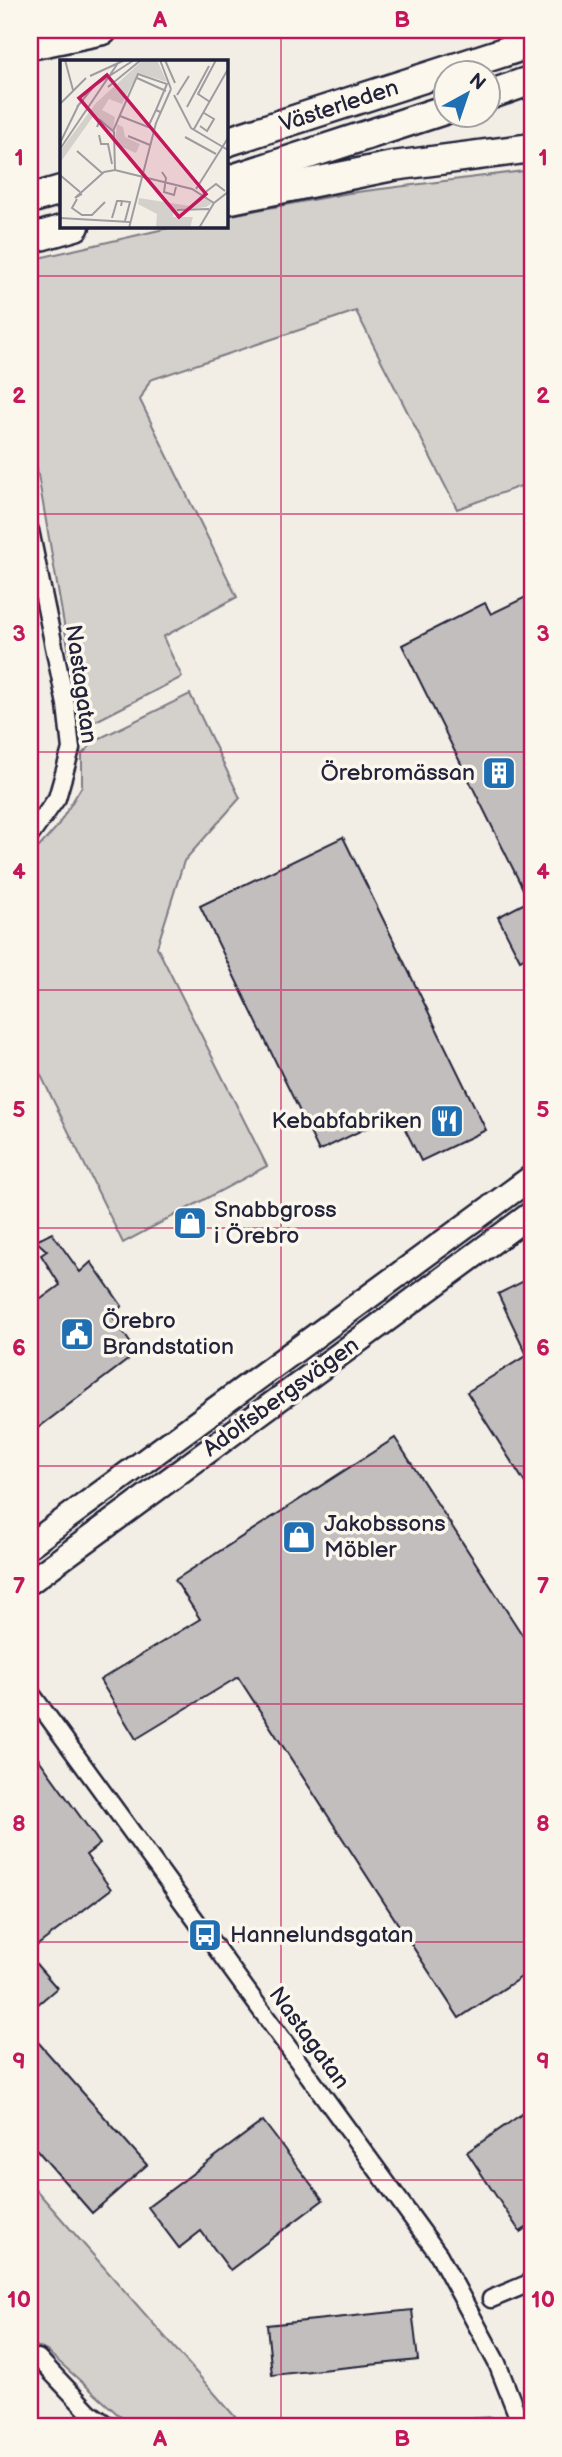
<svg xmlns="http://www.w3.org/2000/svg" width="562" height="2457" viewBox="0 0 562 2457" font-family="'Balsamiq Sans',sans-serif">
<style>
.green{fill:#d4d1cc;stroke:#7b7a84;stroke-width:2}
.building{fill:#c2bebe;stroke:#22223b;stroke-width:2}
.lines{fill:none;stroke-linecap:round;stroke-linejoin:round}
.street-casing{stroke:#22223b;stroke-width:21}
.secondary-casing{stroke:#22223b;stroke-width:28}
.highway-casing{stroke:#22223b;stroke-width:33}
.street{stroke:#fbf7ec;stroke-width:16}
.secondary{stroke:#fbf7ec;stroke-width:23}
.highway{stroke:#fbf7ec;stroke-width:28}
.grid{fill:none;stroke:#c2185b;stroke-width:2;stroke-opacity:0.55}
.labels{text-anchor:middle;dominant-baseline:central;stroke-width:7;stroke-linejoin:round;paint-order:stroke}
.street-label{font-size:23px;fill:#22223b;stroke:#fbf7ec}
.poi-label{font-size:23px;fill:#22223b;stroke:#fbf7ec;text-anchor:start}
.inset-road{fill:none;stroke:#9f9ca1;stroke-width:2}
.view{fill:#c2185b;fill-opacity:0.15;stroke:#c2185b;stroke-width:3.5}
.inset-edge{fill:none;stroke:#22223b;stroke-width:3.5}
.neatline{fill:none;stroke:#c2185b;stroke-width:2.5}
.grid-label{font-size:23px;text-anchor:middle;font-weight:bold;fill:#c2185b}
</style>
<rect width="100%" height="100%" fill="#f2eee5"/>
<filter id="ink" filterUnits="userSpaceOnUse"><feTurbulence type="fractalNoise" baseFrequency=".0143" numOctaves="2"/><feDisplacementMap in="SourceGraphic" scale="14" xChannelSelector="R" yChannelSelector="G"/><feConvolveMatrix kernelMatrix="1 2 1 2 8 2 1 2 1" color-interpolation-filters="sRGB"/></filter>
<g filter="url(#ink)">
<g class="green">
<path d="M 532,170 L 532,482 L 457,509 L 356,311 L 150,380 L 140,400 L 237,597 L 163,637 L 182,677 L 96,721 L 81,722 L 30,429 L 30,260 L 177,226 L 226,226 L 226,216 L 349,193 Z"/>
<path d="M 190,694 L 240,798 L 184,861 L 157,947 L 267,1166 L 123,1243 L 30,1053 L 30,857 L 57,827 L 82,786 L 82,754 L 96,740 Z"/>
<path d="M 30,2183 L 244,2427 L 132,2427 L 47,2351 L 30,2343 Z"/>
<path d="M 492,2417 L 495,2427 L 348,2427 Z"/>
</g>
<g class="building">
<path d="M 532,594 L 532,953 L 520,960 L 498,917 L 529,901 L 402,645 L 485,603 L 491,614 Z"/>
<path d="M 343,837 L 486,1130 L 421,1161 L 397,1113 L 319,1151 L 200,906 Z"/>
<path d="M 52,1233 L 80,1272 L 91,1262 L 122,1306 L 111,1314 L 137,1353 L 30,1434 L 30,1307 L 60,1285 L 41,1255 L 47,1251 L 36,1241 Z"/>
<path d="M 532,1277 L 532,1494 L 467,1392 L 527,1355 L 498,1294 Z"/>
<path d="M 395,1438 L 532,1650 L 532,1970 L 459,2018 L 238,1677 L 136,1739 L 100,1680 L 200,1619 L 175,1580 Z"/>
<path d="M 30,1747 L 100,1844 L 86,1855 L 111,1889 L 30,1951 Z"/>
<path d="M 30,1957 L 57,1988 L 30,2011 Z"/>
<path d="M 30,2033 L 147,2165 L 92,2213 L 30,2142 Z"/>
<path d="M 532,2107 L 532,2224 L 520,2232 L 467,2152 Z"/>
<path d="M 263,2121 L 323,2200 L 230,2270 L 201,2231 L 179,2248 L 148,2207 Z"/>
<path d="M 412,2310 L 418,2360 L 272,2375 L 267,2325 Z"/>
</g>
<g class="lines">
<g class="street-casing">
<g id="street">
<path d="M 30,530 L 66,705 L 71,749 L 57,798 L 30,836"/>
<path d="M 30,1692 L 439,2255 L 497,2363 L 522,2427"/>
<path d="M 491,2299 L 532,2282"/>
<path d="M 38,2358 L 89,2412 L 110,2427"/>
</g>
</g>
<g class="secondary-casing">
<g id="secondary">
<path d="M 30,1545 L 532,1177"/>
<path d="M 30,1582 L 532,1213"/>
</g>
</g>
<g class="highway-casing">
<g id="highway">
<path d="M 30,45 L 103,30"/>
<path d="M 489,95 L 532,80"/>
<path d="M 226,142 L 532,43"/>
<path d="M 226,181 L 447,109"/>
<path d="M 30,199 L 61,190"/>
<path d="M 226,200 L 393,166 L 532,148"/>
<path d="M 30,239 L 75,226"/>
</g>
</g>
<use href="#street" class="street"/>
<use href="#secondary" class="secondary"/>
<use href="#highway" class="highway"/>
</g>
</g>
<path class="grid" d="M 281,30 L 281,2427M 30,276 L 532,276M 30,514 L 532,514M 30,752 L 532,752M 30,990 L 532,990M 30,1228 L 532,1228M 30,1466 L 532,1466M 30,1704 L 532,1704M 30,1942 L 532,1942M 30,2180 L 532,2180"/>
<defs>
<g id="building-square" transform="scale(1.75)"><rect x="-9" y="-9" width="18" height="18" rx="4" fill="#1f6fb2" stroke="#fbf7ec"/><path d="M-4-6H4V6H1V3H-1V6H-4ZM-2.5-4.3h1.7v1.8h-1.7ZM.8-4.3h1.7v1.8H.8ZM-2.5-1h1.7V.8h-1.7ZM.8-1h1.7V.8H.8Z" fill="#fff"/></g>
<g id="restaurant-square" transform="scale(1.75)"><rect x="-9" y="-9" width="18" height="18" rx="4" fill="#1f6fb2" stroke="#fbf7ec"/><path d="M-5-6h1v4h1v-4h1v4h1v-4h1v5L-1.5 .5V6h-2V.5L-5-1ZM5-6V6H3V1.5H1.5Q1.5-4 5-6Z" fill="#fff"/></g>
<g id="shop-square" transform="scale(1.75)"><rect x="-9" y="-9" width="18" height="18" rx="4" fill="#1f6fb2" stroke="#fbf7ec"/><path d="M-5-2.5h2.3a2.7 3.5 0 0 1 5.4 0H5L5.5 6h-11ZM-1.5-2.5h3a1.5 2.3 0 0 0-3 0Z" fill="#fff"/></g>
<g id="civic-square" transform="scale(1.75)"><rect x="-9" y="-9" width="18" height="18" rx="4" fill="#1f6fb2" stroke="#fbf7ec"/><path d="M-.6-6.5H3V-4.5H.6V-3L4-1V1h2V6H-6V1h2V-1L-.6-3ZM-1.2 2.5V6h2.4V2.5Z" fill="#fff"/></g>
<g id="bus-square" transform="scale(1.75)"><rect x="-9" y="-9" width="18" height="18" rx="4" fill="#1f6fb2" stroke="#fbf7ec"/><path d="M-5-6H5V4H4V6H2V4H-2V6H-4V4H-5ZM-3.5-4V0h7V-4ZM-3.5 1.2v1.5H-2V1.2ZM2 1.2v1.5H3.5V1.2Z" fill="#fff"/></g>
</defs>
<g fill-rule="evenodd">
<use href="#building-square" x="499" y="773"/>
<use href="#restaurant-square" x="447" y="1121"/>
<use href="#shop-square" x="190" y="1223"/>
<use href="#civic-square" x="77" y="1334"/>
<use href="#shop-square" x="299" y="1537"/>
<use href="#bus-square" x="205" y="1935"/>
</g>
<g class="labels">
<g class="street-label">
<text transform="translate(339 106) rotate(-18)">Västerleden</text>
<text transform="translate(81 684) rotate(82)">Nastagatan</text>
<text transform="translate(281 1397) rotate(-36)">Adolfsbergsvägen</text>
<text transform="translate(309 2038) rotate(54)">Nastagatan</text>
</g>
<g class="poi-label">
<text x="475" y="773" text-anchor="end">Örebromässan</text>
<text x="422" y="1121" text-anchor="end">Kebabfabriken</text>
<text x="214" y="1210">Snabbgross<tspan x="214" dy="26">i Örebro</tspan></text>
<text x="102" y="1321">Örebro<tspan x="102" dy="26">Brandstation</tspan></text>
<text x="324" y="1524">Jakobssons<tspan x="324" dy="26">Möbler</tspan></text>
<text x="230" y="1935">Hannelundsgatan</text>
</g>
</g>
<g transform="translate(60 60)">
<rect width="168" height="168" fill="#f2eee5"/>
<path d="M 83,0 L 97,0 L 107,22 L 78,13 L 62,44 L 49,39 L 42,50 L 55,57 L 53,70 L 34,55 L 0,103 L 0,91 L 36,43 ZM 57,64 L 63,67 L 65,77 L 80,84 L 76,93 L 55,84 ZM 141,135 L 152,143 L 146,147 L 113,151 L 113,157 L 133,157 L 130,168 L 96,168 L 97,154 L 78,144 L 79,138 L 130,146 Z" fill="#d4d1cc"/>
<path class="inset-road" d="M 5,0 L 13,30M 100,0 L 111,29M 105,0 L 115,23M 30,16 L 65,0M 77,18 L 106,31M 48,27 L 81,0M 114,35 L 131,68 L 168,90M 117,35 L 129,16M 150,42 L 138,34 L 156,0M 0,44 L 26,18M 17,47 L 34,26 L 74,0M 127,47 L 149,6M 60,56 L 88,67 L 96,50M 140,66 L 147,71 L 154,59 L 144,53M 37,67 L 40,60 L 54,72 L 55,110M 134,69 L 168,9M 53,71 L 78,14 L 107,24 L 96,50 L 100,52M 39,75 L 41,84 L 48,84 L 52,104M 68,76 L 90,85M 125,77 L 156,94M 0,83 L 19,44M 0,89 L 60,0M 17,91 L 42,113M 102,112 L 106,118 L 104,132 L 114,135 L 116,127M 0,115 L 20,132M 136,129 L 168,78M 22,134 L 15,138 L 44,112 L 55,110 L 132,129 L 154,143M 143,134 L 156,124 L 165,131M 17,139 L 12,148 L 22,155 L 32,155 L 45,142M 61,146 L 62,141 L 70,142 L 65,161M 117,150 L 149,149M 0,158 L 70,162M 52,158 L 57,141 L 62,141M 69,168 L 96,63 L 111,29M 139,168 L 154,143 L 168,132"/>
<path class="view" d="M 47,15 L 146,134 L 119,157 L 19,38 Z"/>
<rect width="168" height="168" class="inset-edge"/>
</g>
<rect width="562" height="2457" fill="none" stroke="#fbf7ec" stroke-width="77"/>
<g transform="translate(467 94) rotate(40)"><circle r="33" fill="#fbf7ec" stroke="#a4a2a5" stroke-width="2"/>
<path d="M0-5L12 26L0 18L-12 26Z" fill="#1f6fb2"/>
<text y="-10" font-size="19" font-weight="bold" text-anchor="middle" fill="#22223b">N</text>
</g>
<rect x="38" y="38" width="486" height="2380" class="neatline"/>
<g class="grid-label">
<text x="160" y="27">A</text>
<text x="402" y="27">B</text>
<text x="19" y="165">1</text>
<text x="543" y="165">1</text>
<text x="19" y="403">2</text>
<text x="543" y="403">2</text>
<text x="19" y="641">3</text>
<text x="543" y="641">3</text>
<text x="19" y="879">4</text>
<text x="543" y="879">4</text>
<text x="19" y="1117">5</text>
<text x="543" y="1117">5</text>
<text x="19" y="1355">6</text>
<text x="543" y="1355">6</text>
<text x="19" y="1593">7</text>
<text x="543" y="1593">7</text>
<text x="19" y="1831">8</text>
<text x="543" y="1831">8</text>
<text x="19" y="2069">9</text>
<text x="543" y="2069">9</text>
<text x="19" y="2307">10</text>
<text x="543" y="2307">10</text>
<text x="160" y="2446">A</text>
<text x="402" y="2446">B</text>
</g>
</svg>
